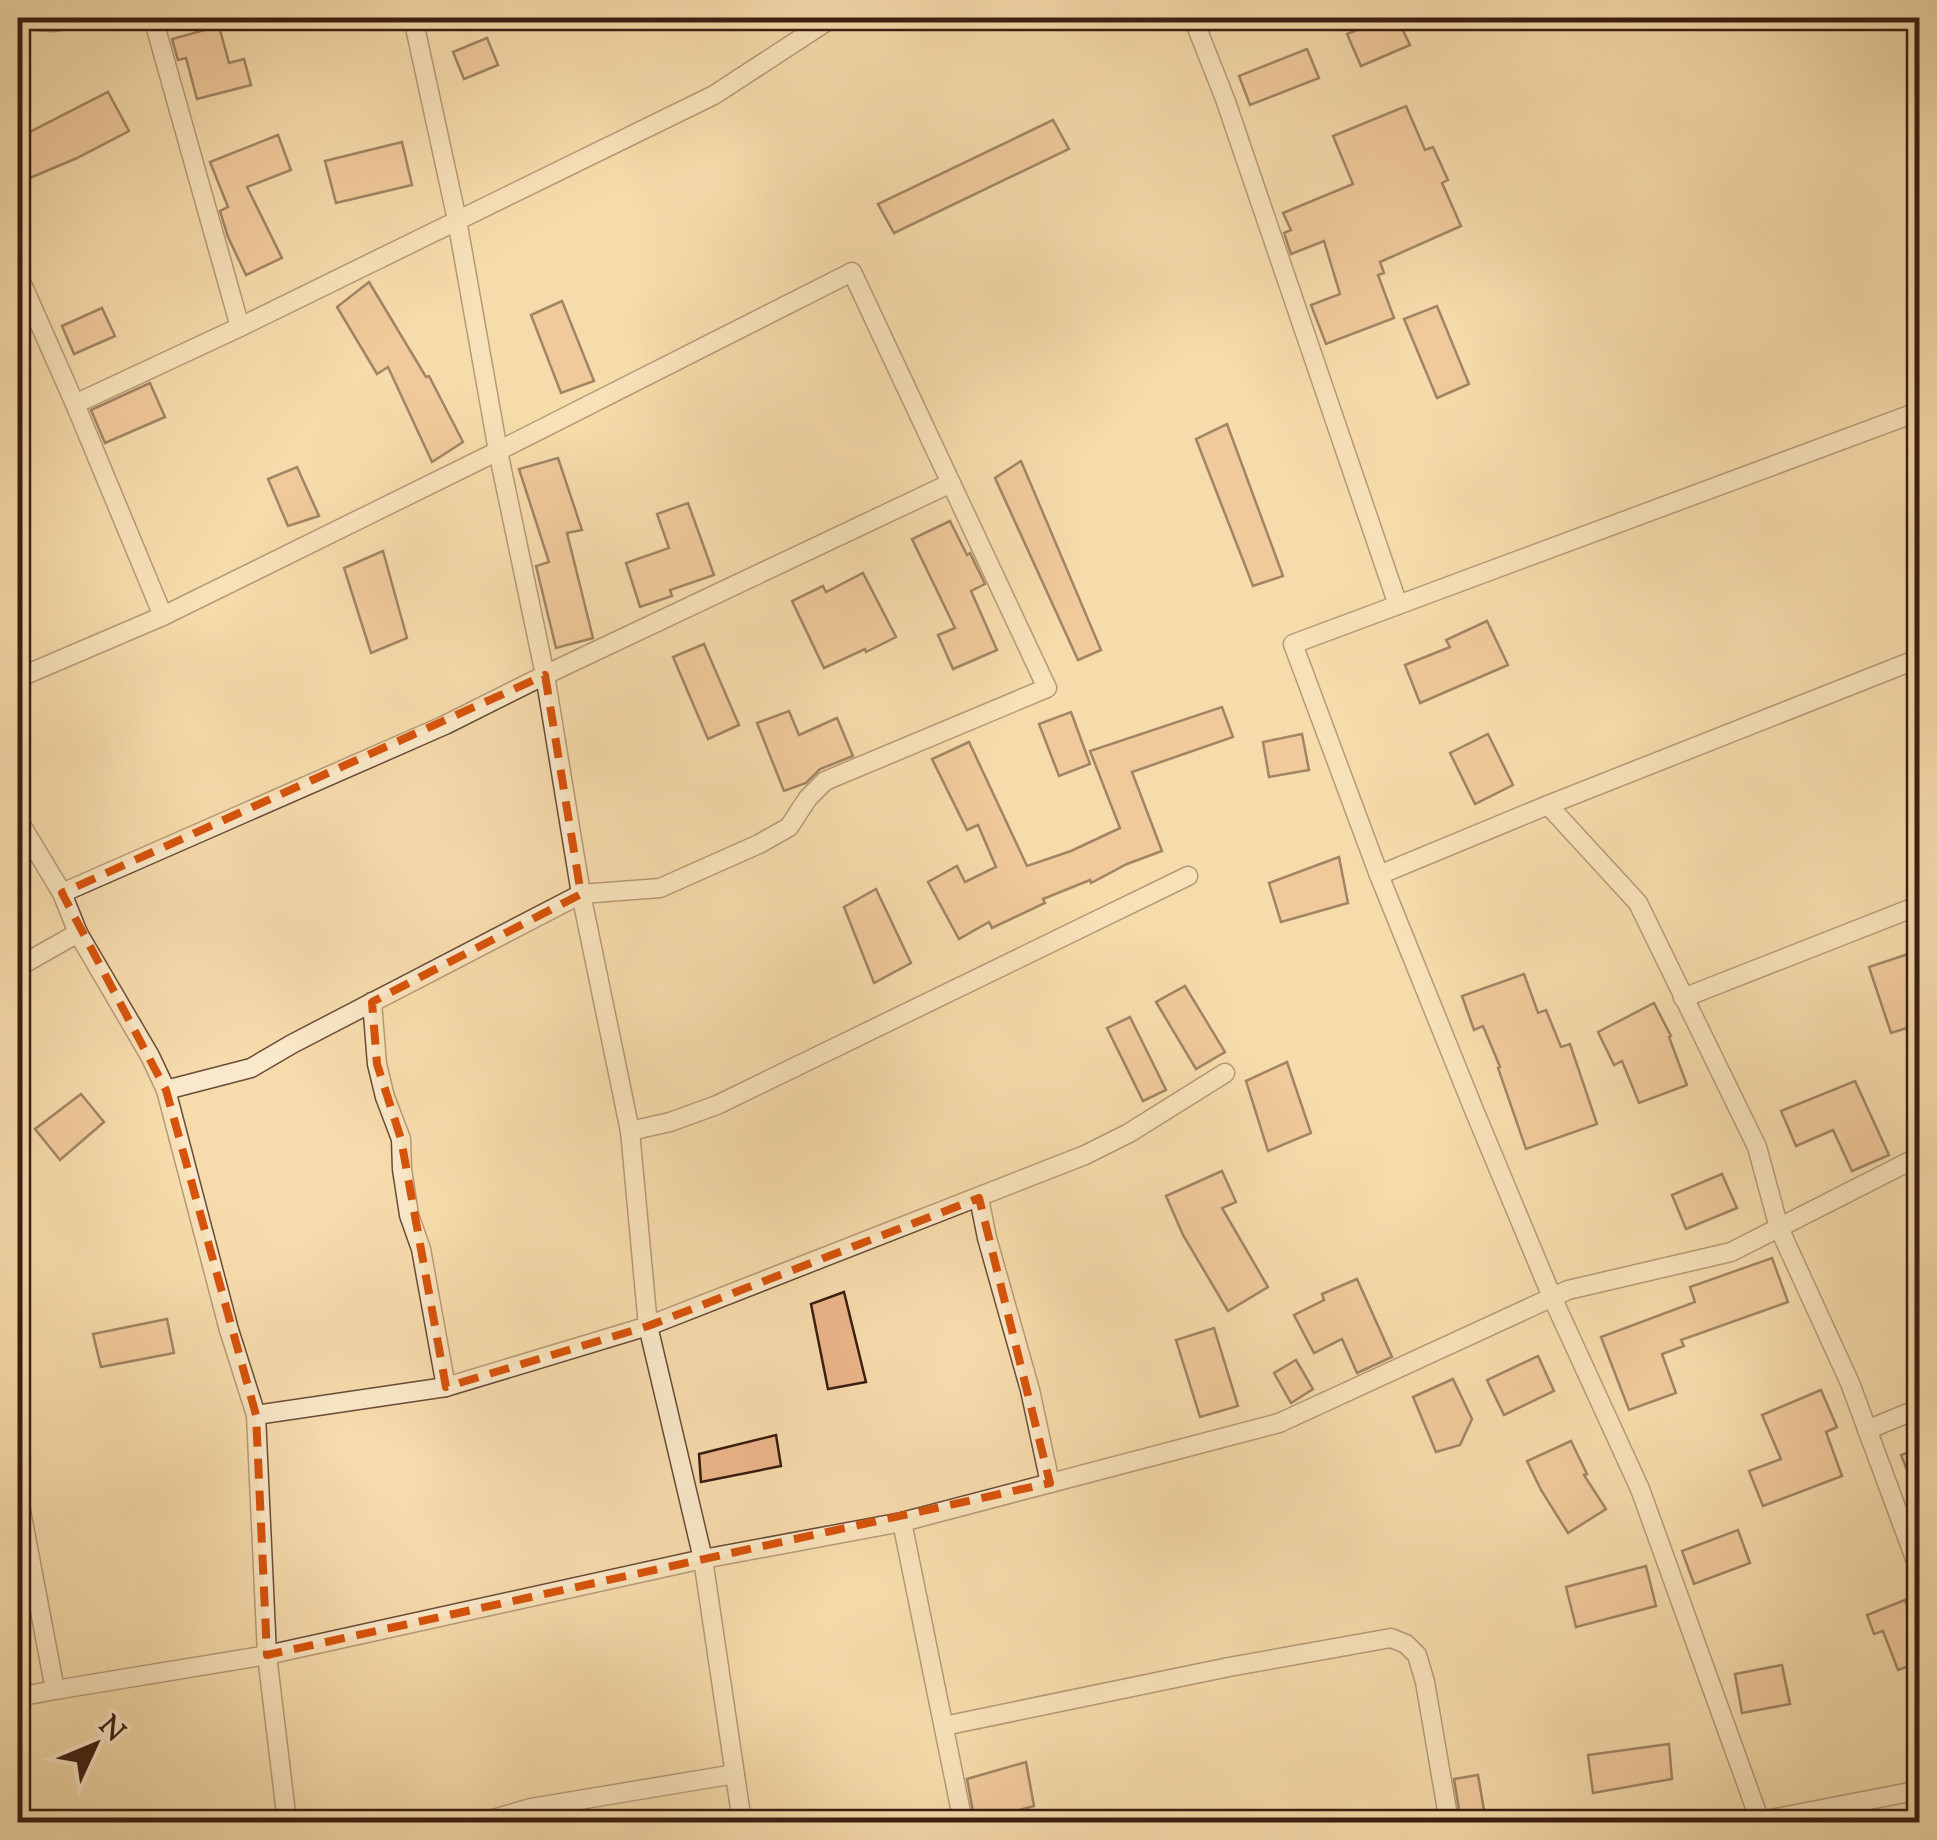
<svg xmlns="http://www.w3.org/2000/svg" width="1937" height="1840" viewBox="0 0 1937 1840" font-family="'Sorts Mill Goudy',serif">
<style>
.building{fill:#ebb58a;stroke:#3a1d10;stroke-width:2.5}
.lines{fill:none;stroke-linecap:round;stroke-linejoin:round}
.street-casing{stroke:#694c37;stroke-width:21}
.street{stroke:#f9e8c9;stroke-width:18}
.marked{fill:none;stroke:#d7530c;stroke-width:8;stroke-dasharray:20 12;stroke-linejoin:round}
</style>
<rect width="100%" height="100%" fill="#f6dbac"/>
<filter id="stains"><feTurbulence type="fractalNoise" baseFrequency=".002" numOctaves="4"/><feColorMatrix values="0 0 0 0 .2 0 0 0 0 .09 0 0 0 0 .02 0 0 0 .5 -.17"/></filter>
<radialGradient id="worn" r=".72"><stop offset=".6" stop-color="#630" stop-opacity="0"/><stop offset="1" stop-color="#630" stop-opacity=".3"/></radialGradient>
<g class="building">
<path d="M 1387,18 L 1397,18 L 1410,45 L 1361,66 L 1347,34 Z"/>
<path d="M 219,26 L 229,63 L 244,59 L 251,85 L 197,99 L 186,58 L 178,60 L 172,39 Z"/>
<path d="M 487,38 L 498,65 L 464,79 L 453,52 Z"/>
<path d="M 1307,49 L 1319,78 L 1250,105 L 1239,76 Z"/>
<path d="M 108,92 L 129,131 L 77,158 L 18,183 L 18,138 Z"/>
<path d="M 1406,106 L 1425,150 L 1433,147 L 1448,180 L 1442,183 L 1461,226 L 1380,262 L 1384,273 L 1378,275 L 1394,318 L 1326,344 L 1311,305 L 1340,294 L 1324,241 L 1291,254 L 1284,233 L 1291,230 L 1283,213 L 1353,184 L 1333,136 Z"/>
<path d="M 1053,120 L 1069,149 L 894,233 L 878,204 Z"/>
<path d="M 278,135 L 291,170 L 247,187 L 282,258 L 246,275 L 228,237 L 220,211 L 228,207 L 210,162 Z"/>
<path d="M 402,142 L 412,185 L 336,203 L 325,161 Z"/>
<path d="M 369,282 L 426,377 L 429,376 L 463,442 L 432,462 L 388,367 L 377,374 L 337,307 Z"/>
<path d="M 562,301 L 594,381 L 561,393 L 531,315 Z"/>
<path d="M 1437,306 L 1469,384 L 1437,398 L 1404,319 Z"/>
<path d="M 102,308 L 115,336 L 74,354 L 62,326 Z"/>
<path d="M 150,383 L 165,417 L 105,443 L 91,410 Z"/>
<path d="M 1227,424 L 1283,576 L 1253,586 L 1196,439 Z"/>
<path d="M 558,458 L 582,530 L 567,533 L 593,638 L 556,648 L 536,566 L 549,562 L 519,469 Z"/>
<path d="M 1021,461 L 1101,650 L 1078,660 L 995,478 Z"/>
<path d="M 297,467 L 319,516 L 288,526 L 268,479 Z"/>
<path d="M 688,503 L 714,575 L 670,590 L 672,596 L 640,607 L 626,563 L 669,548 L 657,514 Z"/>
<path d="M 950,521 L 967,555 L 970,553 L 985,584 L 971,591 L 997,650 L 953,669 L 938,635 L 955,628 L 912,539 Z"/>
<path d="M 383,551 L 407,638 L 371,653 L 344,568 Z"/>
<path d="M 863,573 L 896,637 L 866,652 L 865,649 L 824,668 L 792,601 L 823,586 L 826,592 Z"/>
<path d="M 1487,621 L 1508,665 L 1420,703 L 1405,665 L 1450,647 L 1446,640 Z"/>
<path d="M 704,644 L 739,725 L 708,739 L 673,657 Z"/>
<path d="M 1222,707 L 1233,737 L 1132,772 L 1162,851 L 1127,864 L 1091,883 L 1090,880 L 1043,899 L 1045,903 L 992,928 L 989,922 L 959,939 L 928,882 L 957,866 L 965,882 L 996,867 L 978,825 L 967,830 L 932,759 L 969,742 L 1027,866 L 1071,851 L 1120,828 L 1090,751 Z"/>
<path d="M 789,711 L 799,735 L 837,718 L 853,756 L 820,769 L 806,783 L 784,791 L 757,723 Z"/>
<path d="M 1071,712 L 1090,764 L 1059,776 L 1039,724 Z"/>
<path d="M 1302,734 L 1309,770 L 1269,777 L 1263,742 Z"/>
<path d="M 1488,734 L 1513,785 L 1475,804 L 1450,753 Z"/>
<path d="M 1339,857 L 1348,903 L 1281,922 L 1269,883 Z"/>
<path d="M 876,889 L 911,963 L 874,983 L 844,907 Z"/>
<path d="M 1920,950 L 1920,1024 L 1891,1033 L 1869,967 Z"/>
<path d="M 1524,974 L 1538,1013 L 1546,1010 L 1561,1047 L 1570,1044 L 1597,1124 L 1526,1149 L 1498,1068 L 1500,1067 L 1483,1026 L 1474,1030 L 1462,996 Z"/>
<path d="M 1185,986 L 1225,1052 L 1196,1069 L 1156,1002 Z"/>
<path d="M 1654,1003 L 1671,1036 L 1669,1037 L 1687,1085 L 1639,1103 L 1622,1061 L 1614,1065 L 1598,1032 Z"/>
<path d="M 1130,1017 L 1166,1090 L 1143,1101 L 1107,1028 Z"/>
<path d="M 1287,1062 L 1311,1133 L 1268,1151 L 1246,1081 Z"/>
<path d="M 1855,1081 L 1889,1155 L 1852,1171 L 1833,1130 L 1796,1146 L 1781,1111 Z"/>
<path d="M 81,1094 L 104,1122 L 60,1160 L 35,1129 Z"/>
<path d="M 1222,1171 L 1236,1202 L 1222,1208 L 1268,1287 L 1228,1311 L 1183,1235 L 1166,1196 Z"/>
<path d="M 1722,1174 L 1737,1208 L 1686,1229 L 1672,1195 Z"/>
<path d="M 1772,1258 L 1788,1302 L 1681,1340 L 1684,1346 L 1662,1354 L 1676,1393 L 1629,1410 L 1601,1337 L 1695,1302 L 1690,1287 Z"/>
<path d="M 1357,1279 L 1392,1357 L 1357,1373 L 1342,1339 L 1314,1353 L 1294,1315 L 1324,1300 L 1322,1294 Z"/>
<path d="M 844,1292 L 866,1382 L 828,1389 L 811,1304 Z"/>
<path d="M 167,1319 L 174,1353 L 101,1367 L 93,1334 Z"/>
<path d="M 1214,1328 L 1238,1406 L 1200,1417 L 1176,1340 Z"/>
<path d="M 1538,1356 L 1554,1391 L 1504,1415 L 1487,1380 Z"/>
<path d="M 1296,1360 L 1313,1389 L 1291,1403 L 1274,1373 Z"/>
<path d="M 1453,1379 L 1472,1419 L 1460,1445 L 1436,1452 L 1413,1397 Z"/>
<path d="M 1821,1390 L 1837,1427 L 1826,1432 L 1842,1476 L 1763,1506 L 1749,1471 L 1781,1459 L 1762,1415 Z"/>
<path d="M 776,1435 L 781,1466 L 701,1482 L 699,1454 Z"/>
<path d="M 1571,1441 L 1587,1474 L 1584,1475 L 1606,1509 L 1568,1533 L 1541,1490 L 1527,1461 Z"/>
<path d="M 1920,1448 L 1920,1500 L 1919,1500 L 1901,1455 Z"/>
<path d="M 1738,1530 L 1750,1563 L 1694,1584 L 1682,1551 Z"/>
<path d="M 1646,1566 L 1656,1606 L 1576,1627 L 1566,1587 Z"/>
<path d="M 1905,1600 L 1920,1639 L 1920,1662 L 1898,1670 L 1883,1631 L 1874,1634 L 1867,1615 Z"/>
<path d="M 1782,1665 L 1790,1704 L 1742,1713 L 1735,1674 Z"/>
<path d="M 1669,1744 L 1672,1779 L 1593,1793 L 1588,1755 Z"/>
<path d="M 1026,1762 L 1034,1806 L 975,1822 L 967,1779 Z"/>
<path d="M 1478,1775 L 1486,1822 L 1461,1822 L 1454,1779 Z"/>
</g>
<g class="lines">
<g class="street-casing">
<g id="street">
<path d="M 153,18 L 240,327"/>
<path d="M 413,18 L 457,220 L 498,451 L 545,675 L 581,894 L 630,1131 L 648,1326 L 703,1559 L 742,1822"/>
<path d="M 1193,18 L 1225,99 L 1398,605"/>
<path d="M 18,20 L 53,22 L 79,18"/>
<path d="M 18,275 L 75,404 L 163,616"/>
<path d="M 75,404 L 240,327 L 714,95 L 832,18"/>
<path d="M 18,678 L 163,616 L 498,451 L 852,272 L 1047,688 L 825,781 L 808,798 L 789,827 L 759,844 L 660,888 L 581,894 L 292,1044 L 251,1068 L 166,1090"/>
<path d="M 1548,805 L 1638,903 L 1757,1147 L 1779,1228 L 1850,1383 L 1920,1572"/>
<path d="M 18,820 L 62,893 L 78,933 L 150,1056 L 166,1090 L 229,1330 L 256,1415 L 267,1655 L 287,1822"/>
<path d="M 1379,875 L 1548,805 L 1920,658"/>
<path d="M 62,893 L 445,725 L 545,675 L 951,483"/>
<path d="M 18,967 L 78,933"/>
<path d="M 1683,998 L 1920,905"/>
<path d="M 372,1002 L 377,1064 L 385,1097 L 401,1139 L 402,1169 L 409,1215 L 421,1249 L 446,1387"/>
<path d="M 630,1131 L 670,1122 L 717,1105 L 1188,876"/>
<path d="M 979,1198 L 987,1238 L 1030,1390 L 1050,1483"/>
<path d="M 256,1415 L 446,1387 L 648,1326 L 1085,1155 L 1129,1133 L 1225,1073"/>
<path d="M 1867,1430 L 1920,1408"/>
<path d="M 18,1495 L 55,1690 L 18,1697"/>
<path d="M 902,1522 L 963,1822"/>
<path d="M 55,1690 L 267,1655 L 703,1559 L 902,1522 L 1279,1423 L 1568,1290 L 1731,1252 L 1920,1156"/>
<path d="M 944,1726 L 1229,1667 L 1391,1638 L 1406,1644 L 1417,1655 L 1425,1682 L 1449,1822"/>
<path d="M 1760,1821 L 1640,1489 L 1552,1297 L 1474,1110 L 1379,875 L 1293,644 L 1920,411"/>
<path d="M 483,1822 L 531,1808 L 735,1774"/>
<path d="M 1756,1822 L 1920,1790"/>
</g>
</g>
<use href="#street" class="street"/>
</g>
<path d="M0 0H1937V1840H0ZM 545,675 L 581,894 L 372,1002 L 377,1064 L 401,1139 L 446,1387 L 648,1326 L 979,1198 L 1050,1483 L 267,1655 L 256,1415 L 166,1090 L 62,893 Z" fill="#f6dbac" fill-opacity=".55" fill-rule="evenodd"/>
<path class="marked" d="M 545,675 L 581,894 L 372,1002 L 377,1064 L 401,1139 L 446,1387 L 648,1326 L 979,1198 L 1050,1483 L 267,1655 L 256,1415 L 166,1090 L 62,893 Z"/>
<rect width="1937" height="1840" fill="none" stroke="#f6dbac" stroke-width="60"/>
<rect x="20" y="20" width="1897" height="1800" fill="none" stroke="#3a1d10" stroke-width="5"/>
<rect x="30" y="30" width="1877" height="1780" fill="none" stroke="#3a1d10" stroke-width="2.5"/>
<g transform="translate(95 1745) rotate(46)" stroke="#f9e8c9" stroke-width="8" paint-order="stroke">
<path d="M0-8L18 38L0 25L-18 38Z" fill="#3a1d10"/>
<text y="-15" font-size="28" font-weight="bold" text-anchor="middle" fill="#3a1d10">N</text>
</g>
<rect width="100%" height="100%" filter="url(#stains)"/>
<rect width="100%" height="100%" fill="url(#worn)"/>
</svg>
